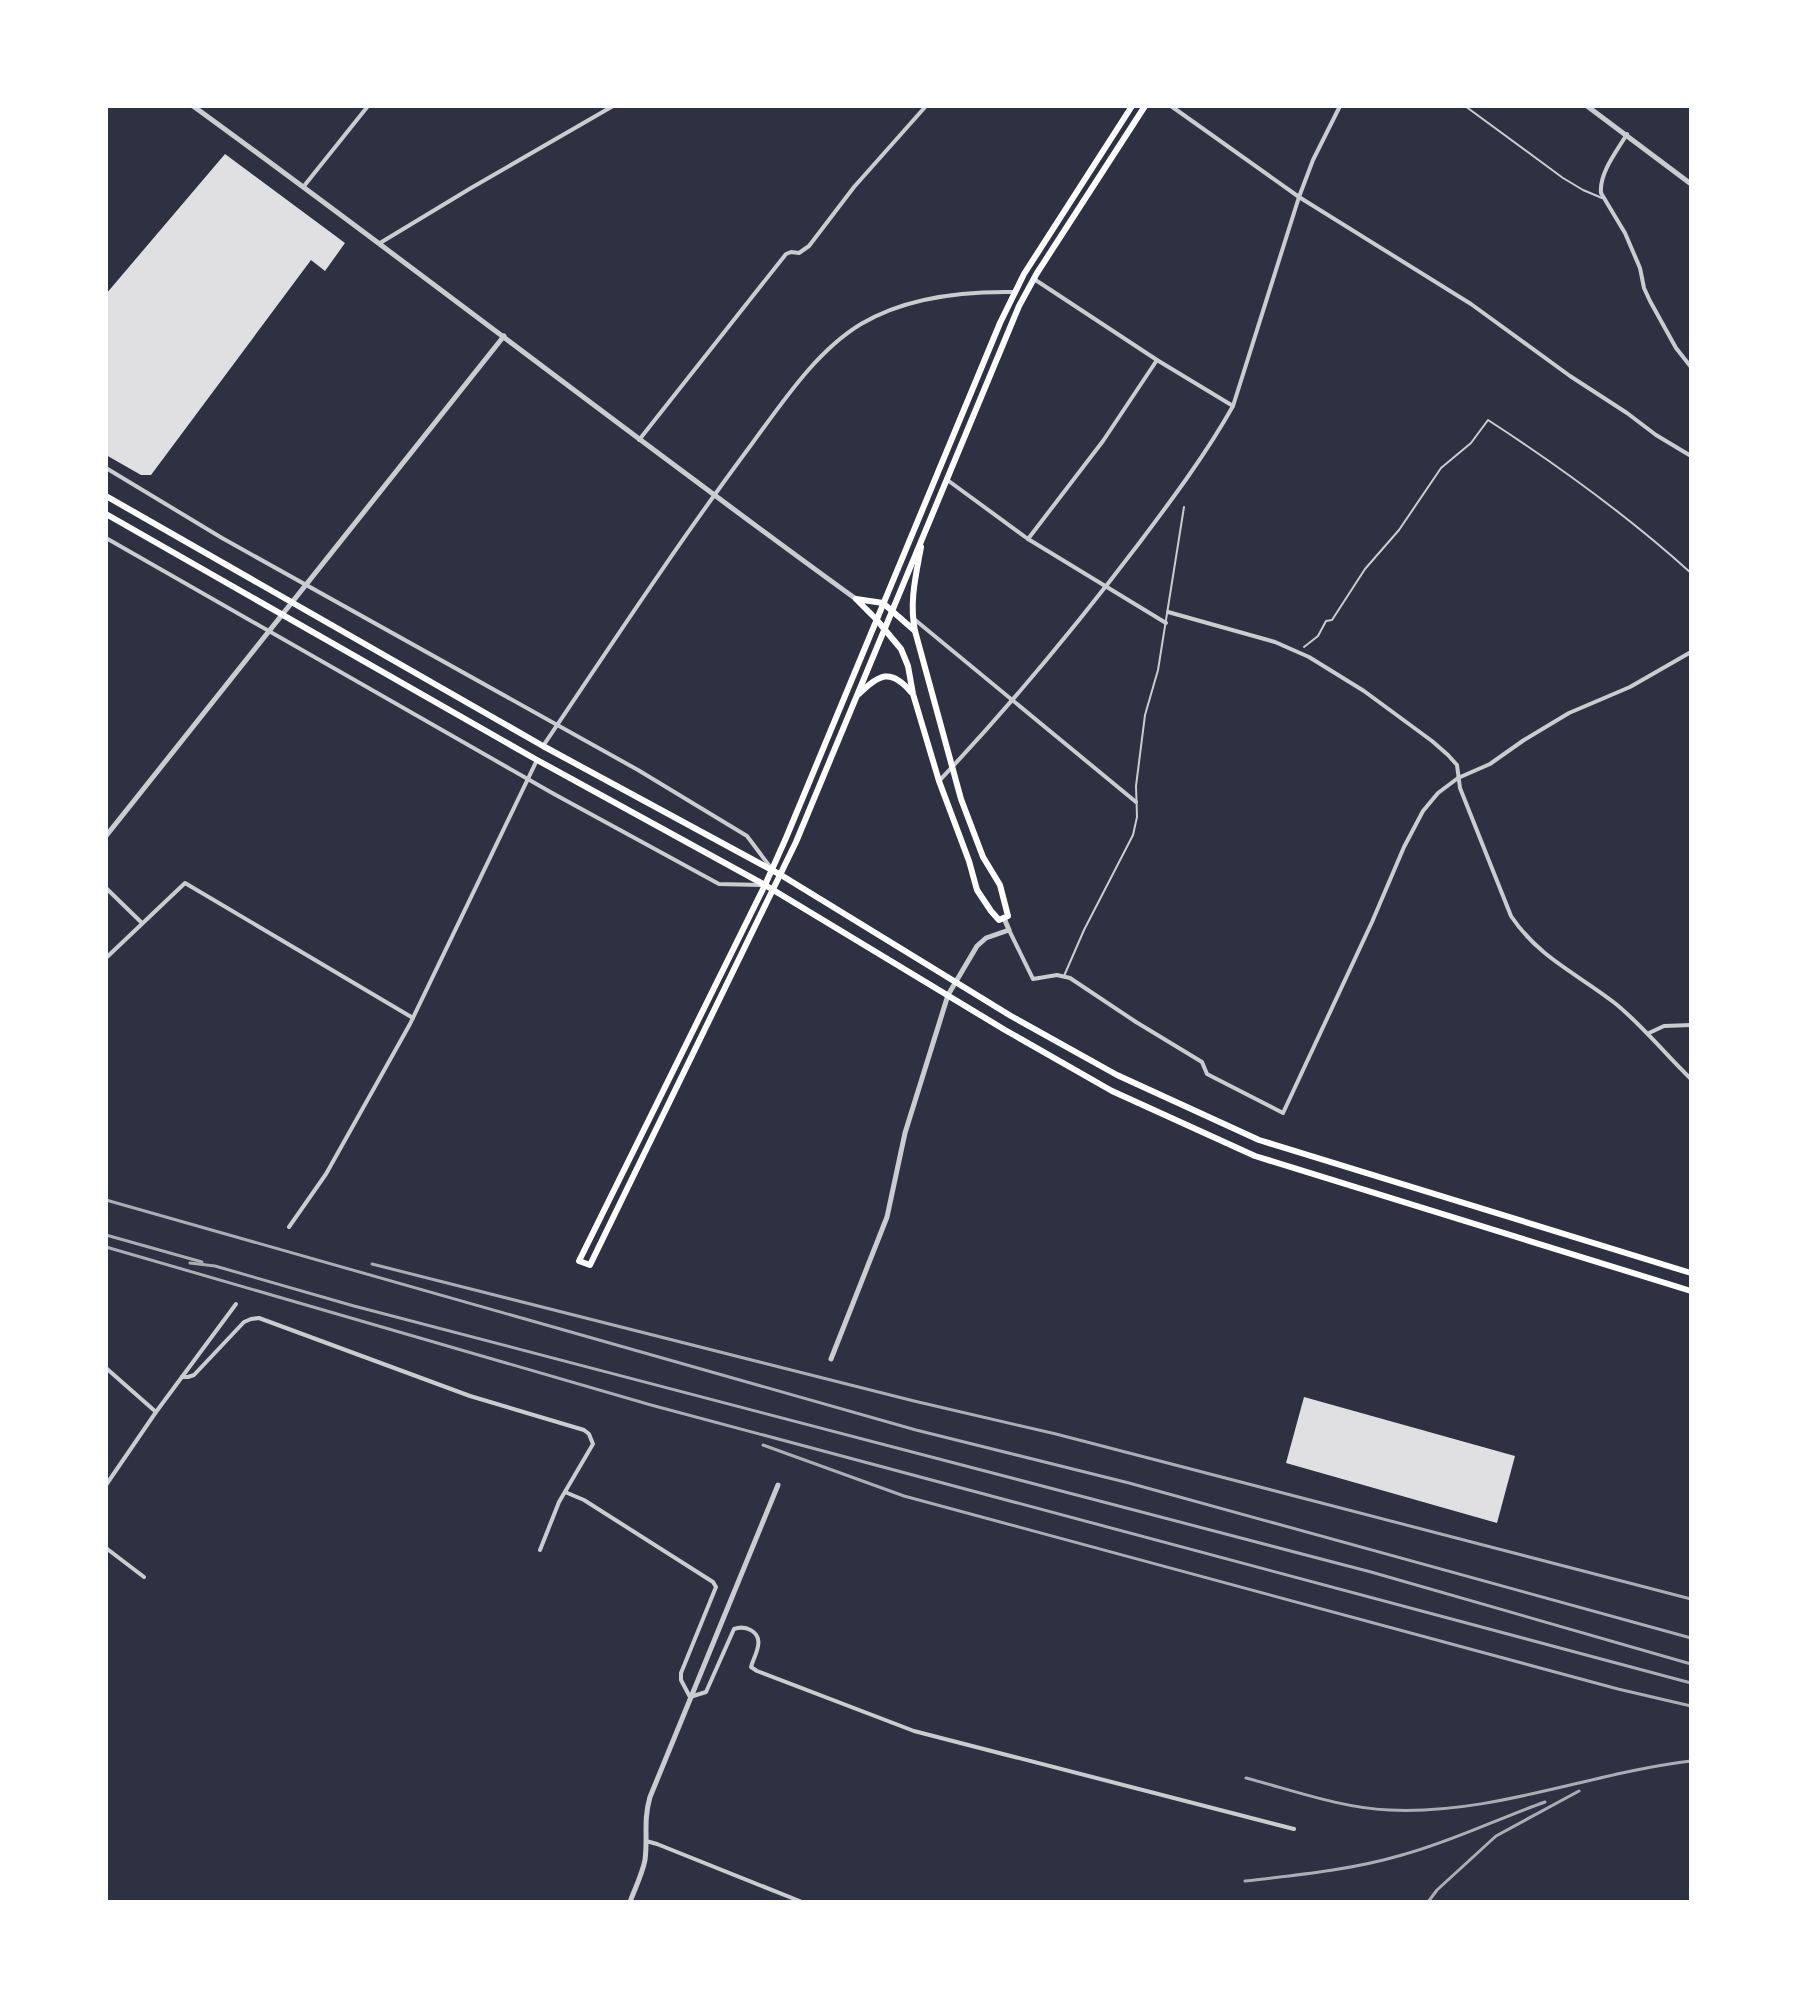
<svg xmlns="http://www.w3.org/2000/svg" width="1797" height="2008" viewBox="0 0 1797 2008" font-family="'Sofia Sans Condensed',sans-serif">
<style>
.building{fill:#e0e0e3}
.lines{fill:none;stroke-linecap:round;stroke-linejoin:round}
.service{stroke:#caccd0;stroke-width:2}
.minor{stroke:#caccd0;stroke-width:4}
.tertiary{stroke:#caccd0;stroke-width:5}
.secondary{stroke:#fff;stroke-width:6}
.rail{stroke:#abadb3;stroke-width:3}
</style>
<rect width="100%" height="100%" fill="#2d3142"/>
<g class="building">
<path d="M 225,154 L 345,243 L 325,271 L 311,260 L 151,475 L 141,475 L 106,455 L 106,294 Z"/>
<path d="M 1304,1397 L 1515,1456 L 1497,1523 L 1286,1463 Z"/>
</g>
<g class="lines">
<g class="service">
<path d="M 1465,106 L 1563,178 L 1583,190 L 1602,198"/>
<path d="M 1304,647 L 1318,636 L 1326,621 L 1332,620 L 1365,569 L 1399,530 L 1441,468 L 1471,443 L 1488,420 C 1559,466 1628,516 1691,573"/>
<path d="M 1064,976 L 1084,930 L 1133,835 L 1137,817 L 1136,786 L 1145,715 L 1158,670 L 1184,507"/>
</g>
<g class="minor">
<path d="M 1171,106 L 1299,197 L 1471,304 L 1570,376 L 1627,413 L 1656,435 L 1691,456"/>
<path d="M 1627,134 C 1617,151 1599,173 1601,193 L 1625,233 L 1640,268 L 1644,288 L 1650,301 L 1676,348 L 1691,367"/>
<path d="M 304,186 L 368,106"/>
<path d="M 380,243 L 471,188 L 613,106"/>
<path d="M 1034,279 L 1157,360 L 1233,406"/>
<path d="M 639,440 L 786,254 L 791,252 L 799,253 L 809,246 L 854,187 L 926,106"/>
<path d="M 106,468 L 222,538 L 638,770 L 747,836 L 771,868"/>
<path d="M 946,479 L 1028,539 L 1166,623"/>
<path d="M 106,538 L 554,794 L 719,884 L 761,885"/>
<path d="M 1028,539 L 1103,441 L 1157,360"/>
<path d="M 1168,612 L 1275,642 L 1309,657 L 1364,691 L 1432,741 L 1448,755 L 1457,765 L 1460,788 L 1511,916 C 1539,958 1578,974 1616,1004 C 1644,1027 1665,1054 1691,1079"/>
<path d="M 914,619 L 1136,802"/>
<path d="M 543,746 C 611,645 678,543 751,445 C 782,403 816,351 861,324 C 906,297 964,291 1015,292"/>
<path d="M 939,781 C 1011,705 1077,625 1140,542 C 1173,498 1206,454 1233,406 L 1299,197 L 1313,160 L 1340,106"/>
<path d="M 106,888 L 142,923"/>
<path d="M 1009,930 L 1033,979 L 1057,975 L 1070,978 L 1136,1022 L 1202,1062 L 1207,1074 L 1283,1113 L 1372,922 L 1404,847 L 1423,811 L 1438,793 L 1458,778 L 1490,764 L 1524,740 L 1569,713 L 1630,687 L 1691,652"/>
<path d="M 106,958 L 185,883 L 413,1018"/>
<path d="M 1649,1033 L 1664,1026 L 1691,1025"/>
<path d="M 289,1227 L 326,1174 L 410,1024 L 537,760"/>
<path d="M 106,1368 L 156,1412"/>
<path d="M 182,1377 L 188,1377 L 194,1375 L 244,1322 L 251,1319 L 259,1318 L 470,1396 L 584,1430 L 589,1434 L 593,1444 L 559,1502 L 540,1550"/>
<path d="M 106,1485 L 156,1412 L 236,1304"/>
<path d="M 565,1492 L 584,1500 L 713,1582 L 716,1587 L 681,1673 L 681,1680 L 690,1697 L 706,1692 L 734,1629 C 745,1625 761,1631 758,1646 C 757,1653 753,1660 751,1667 L 757,1671 L 914,1731 L 1294,1829"/>
<path d="M 106,1548 L 144,1577"/>
<path d="M 646,1841 L 657,1844 L 802,1902"/>
</g>
<g class="tertiary">
<path d="M 193,106 C 416,268 633,438 856,599"/>
<path d="M 1587,106 L 1691,184"/>
<path d="M 106,836 L 504,336"/>
<path d="M 831,1359 L 887,1217 L 905,1133 L 948,995 L 977,946 L 986,938 L 1009,930 L 1004,918"/>
<path d="M 630,1902 C 635,1888 642,1875 645,1860 C 648,1837 643,1821 650,1797 L 778,1485"/>
</g>
<g class="secondary">
<path d="M 1132,106 L 1024,274 L 1000,323 L 786,838 L 765,885 L 579,1261 L 590,1265 L 796,842 L 1019,306 L 1037,273 L 1145,106"/>
<path d="M 106,496 L 543,746 L 781,875 L 1011,1016 L 1117,1075 L 1259,1140 L 1691,1273"/>
<path d="M 106,514 L 537,760 L 765,885 L 1005,1030 L 1112,1091 L 1255,1156 L 1691,1291"/>
<path d="M 856,599 L 883,603 L 915,631 L 961,799 L 983,857 L 1000,885 L 1008,916 L 999,920 L 991,911 L 977,890 L 969,861 L 939,781 L 913,694 L 908,666 L 901,649 L 876,619 Z"/>
<path d="M 915,631 C 909,602 916,575 921,547"/>
<path d="M 859,694 C 879,674 891,668 911,692"/>
</g>
<g class="rail">
<path d="M 106,1200 L 916,1430 L 1129,1483 L 1691,1638"/>
<path d="M 106,1235 L 202,1262"/>
<path d="M 106,1247 L 651,1405 L 1691,1683"/>
<path d="M 190,1263 L 215,1266 L 354,1306 L 1371,1572 L 1691,1664"/>
<path d="M 372,1264 L 914,1401 L 1056,1434 L 1691,1599"/>
<path d="M 763,1445 L 904,1496 L 1618,1689 L 1691,1706"/>
<path d="M 1246,1778 C 1292,1790 1341,1808 1389,1810 C 1493,1815 1590,1773 1691,1761"/>
<path d="M 1245,1881 C 1298,1875 1351,1870 1402,1855 C 1451,1842 1497,1819 1545,1802"/>
<path d="M 1428,1902 L 1437,1890 L 1496,1836 L 1579,1791"/>
</g>
</g>
<rect width="1797" height="2008" fill="none" stroke="#ffffff" stroke-width="216"/>
</svg>
